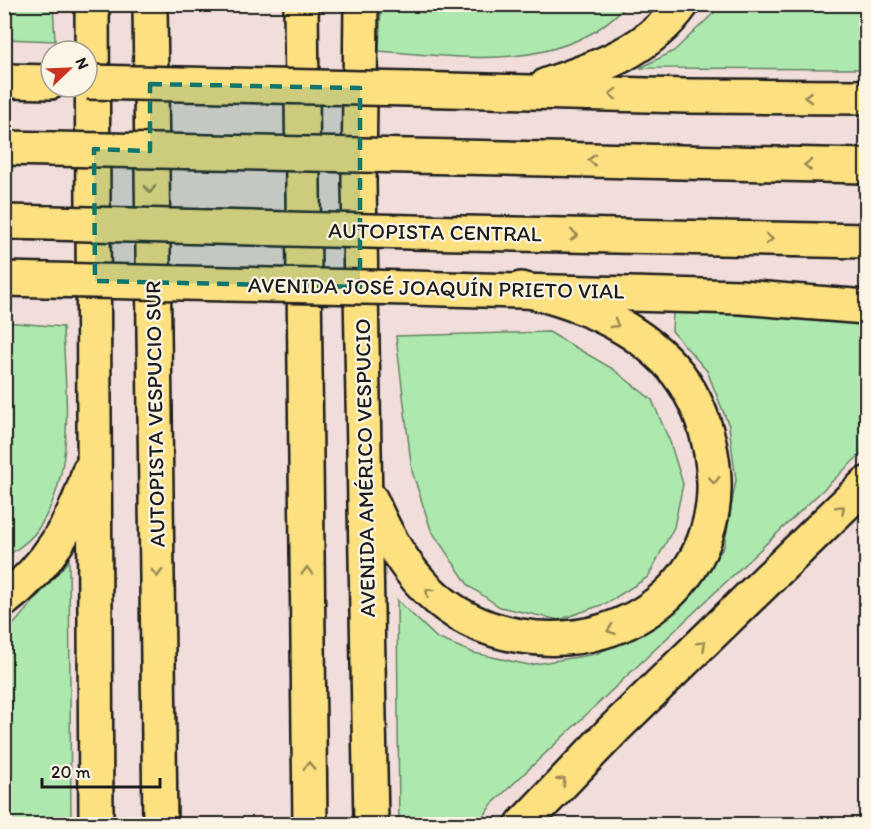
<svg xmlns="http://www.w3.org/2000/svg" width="871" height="829" viewBox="0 0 871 829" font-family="Itim,sans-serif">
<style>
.grass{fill:#ade9ae;stroke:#648265;stroke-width:1.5}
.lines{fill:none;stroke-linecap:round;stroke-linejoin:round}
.primary-casing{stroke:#1c1c1c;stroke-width:38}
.highway-casing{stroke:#1c1c1c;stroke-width:38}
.primary{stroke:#fde080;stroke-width:33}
.highway{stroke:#fde080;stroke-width:33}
.primary-bridge-casing{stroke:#1c1c1c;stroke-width:38;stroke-linecap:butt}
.highway-bridge-casing{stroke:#1c1c1c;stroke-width:38;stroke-linecap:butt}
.primary-bridge{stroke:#fde080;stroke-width:33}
.highway-bridge{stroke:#fde080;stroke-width:33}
.oneway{stroke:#988853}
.marked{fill:#0f766e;fill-opacity:0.2;stroke:#0f766e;stroke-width:4.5;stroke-dasharray:12 8;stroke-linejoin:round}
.labels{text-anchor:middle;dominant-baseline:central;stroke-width:4.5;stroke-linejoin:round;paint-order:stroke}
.street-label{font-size:22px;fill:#1c1c1c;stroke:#fcf5e5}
</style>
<rect width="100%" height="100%" fill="#f1ddd9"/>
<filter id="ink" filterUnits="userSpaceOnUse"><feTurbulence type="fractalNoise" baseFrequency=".0167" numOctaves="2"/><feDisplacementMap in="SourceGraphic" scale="12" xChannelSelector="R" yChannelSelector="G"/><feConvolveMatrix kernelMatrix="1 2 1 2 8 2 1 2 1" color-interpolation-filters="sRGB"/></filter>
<g filter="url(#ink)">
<g class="grass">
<path d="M 5,4 L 53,5 L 55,41 L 5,39 Z"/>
<path d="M 381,5 L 381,4 L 628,5 C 617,14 605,26 592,33 C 527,69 450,56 379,51 Z"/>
<path d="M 722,5 L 866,5 L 866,69 L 640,68 L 674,51 Z"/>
<path d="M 694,307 L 866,323 L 866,449 L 491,805 L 479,824 L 399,824 L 397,600 L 437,638 L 474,653 L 529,665 L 596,654 L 639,634 L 697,585 L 724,547 L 736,480 L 729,426 L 707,371 L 672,331 L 673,313 Z"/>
<path d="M 5,322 L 63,327 C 65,393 78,474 36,532 C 29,542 15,550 5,558 Z"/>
<path d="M 549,332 L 613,369 L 652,400 L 670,442 L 683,484 L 674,527 L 648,577 L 607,603 L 559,620 L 500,607 L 469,586 L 431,530 L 412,471 L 396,336 Z"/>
<path d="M 69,560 L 71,824 L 6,824 L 5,628 L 13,625 Z"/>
</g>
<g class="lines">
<g class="primary-casing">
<g id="primary">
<path d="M 92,4 L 96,824"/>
<path d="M 361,4 L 359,184 L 371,824"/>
<path d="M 4,81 L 51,82"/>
<path d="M 547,85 C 598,68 650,50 682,4"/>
<path d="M 410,89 L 686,96 L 866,97"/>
<path d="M 4,279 L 47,280"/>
<path d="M 410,288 L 741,297 L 866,307"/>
<path d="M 371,500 C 400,569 442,624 521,636 C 634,654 733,571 711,453 C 706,424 696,398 678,374 C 640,326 578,302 521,289"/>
<path d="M 4,600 C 46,568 75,522 89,471"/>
<path d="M 523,824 L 615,728 L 866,484"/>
</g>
</g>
<g class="highway-casing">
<g id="highway">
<path d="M 150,4 L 160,824"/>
<path d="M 301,4 L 310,824"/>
<path d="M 4,148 L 52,149"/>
<path d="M 411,156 L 866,166"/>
<path d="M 4,222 L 50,223"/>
<path d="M 411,232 L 866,241"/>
</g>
</g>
<use href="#primary" class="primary"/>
<use href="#highway" class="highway"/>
<g class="primary-bridge-casing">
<g id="primary-bridge">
<path d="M 87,82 L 410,89"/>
<path d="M 47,280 L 410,288"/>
</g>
</g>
<g class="highway-bridge-casing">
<g id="highway-bridge">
<path d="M 52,149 L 411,156"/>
<path d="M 50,223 L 411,232"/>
</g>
</g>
<use href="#primary-bridge" class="primary-bridge"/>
<use href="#highway-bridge" class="highway-bridge"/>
</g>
<defs><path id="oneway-chevron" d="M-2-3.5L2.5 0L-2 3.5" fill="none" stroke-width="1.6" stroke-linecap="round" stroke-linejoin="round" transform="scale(1.5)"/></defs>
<g class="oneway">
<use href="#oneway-chevron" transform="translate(613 94) rotate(-178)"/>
<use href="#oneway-chevron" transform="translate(808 97) rotate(180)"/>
<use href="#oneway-chevron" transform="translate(592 160) rotate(-179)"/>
<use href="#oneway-chevron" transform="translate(808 165) rotate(-179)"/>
<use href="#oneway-chevron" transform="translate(150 189) rotate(89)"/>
<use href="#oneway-chevron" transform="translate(574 235) rotate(1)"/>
<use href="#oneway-chevron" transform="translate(769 239) rotate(1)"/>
<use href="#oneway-chevron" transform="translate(615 324) rotate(30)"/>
<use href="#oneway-chevron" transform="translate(714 480) rotate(91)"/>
<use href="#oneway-chevron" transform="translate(841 509) rotate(-44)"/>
<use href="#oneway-chevron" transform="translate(307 571) rotate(-91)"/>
<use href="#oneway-chevron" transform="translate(157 573) rotate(89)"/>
<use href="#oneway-chevron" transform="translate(429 592) rotate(-137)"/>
<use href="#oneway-chevron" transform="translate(611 630) rotate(161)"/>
<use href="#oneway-chevron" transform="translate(702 645) rotate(-44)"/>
<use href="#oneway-chevron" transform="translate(309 766) rotate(-91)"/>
<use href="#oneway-chevron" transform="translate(562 781) rotate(-46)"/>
</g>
</g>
<path class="marked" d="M 150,84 L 360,88 L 360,287 L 95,281 L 94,149 L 150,151 Z"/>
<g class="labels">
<g class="street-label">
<text transform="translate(435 232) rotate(1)">AUTOPISTA CENTRAL</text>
<text transform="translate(436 288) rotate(1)">AVENIDA JOSÉ JOAQUÍN PRIETO VIAL</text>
<text transform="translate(155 414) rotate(-91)">AUTOPISTA VESPUCIO SUR</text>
<text transform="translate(365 468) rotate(-91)">AVENIDA AMÉRICO VESPUCIO</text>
</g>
</g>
<rect width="871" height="829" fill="none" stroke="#fcf5e5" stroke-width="24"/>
<rect x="12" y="12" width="847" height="805" fill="none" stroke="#1c1c1c" stroke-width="2" filter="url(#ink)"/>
<g transform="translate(69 69) rotate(67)"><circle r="28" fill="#fcf5e5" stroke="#a29e95" stroke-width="1.5"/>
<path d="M0-4.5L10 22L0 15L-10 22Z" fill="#c8321e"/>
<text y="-9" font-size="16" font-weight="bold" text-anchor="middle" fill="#1c1c1c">N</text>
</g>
<path d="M42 778v9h118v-9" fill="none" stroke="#1c1c1c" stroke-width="3"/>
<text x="51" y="778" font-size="18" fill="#1c1c1c" stroke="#fcf5e5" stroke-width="4.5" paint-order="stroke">20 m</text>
</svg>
